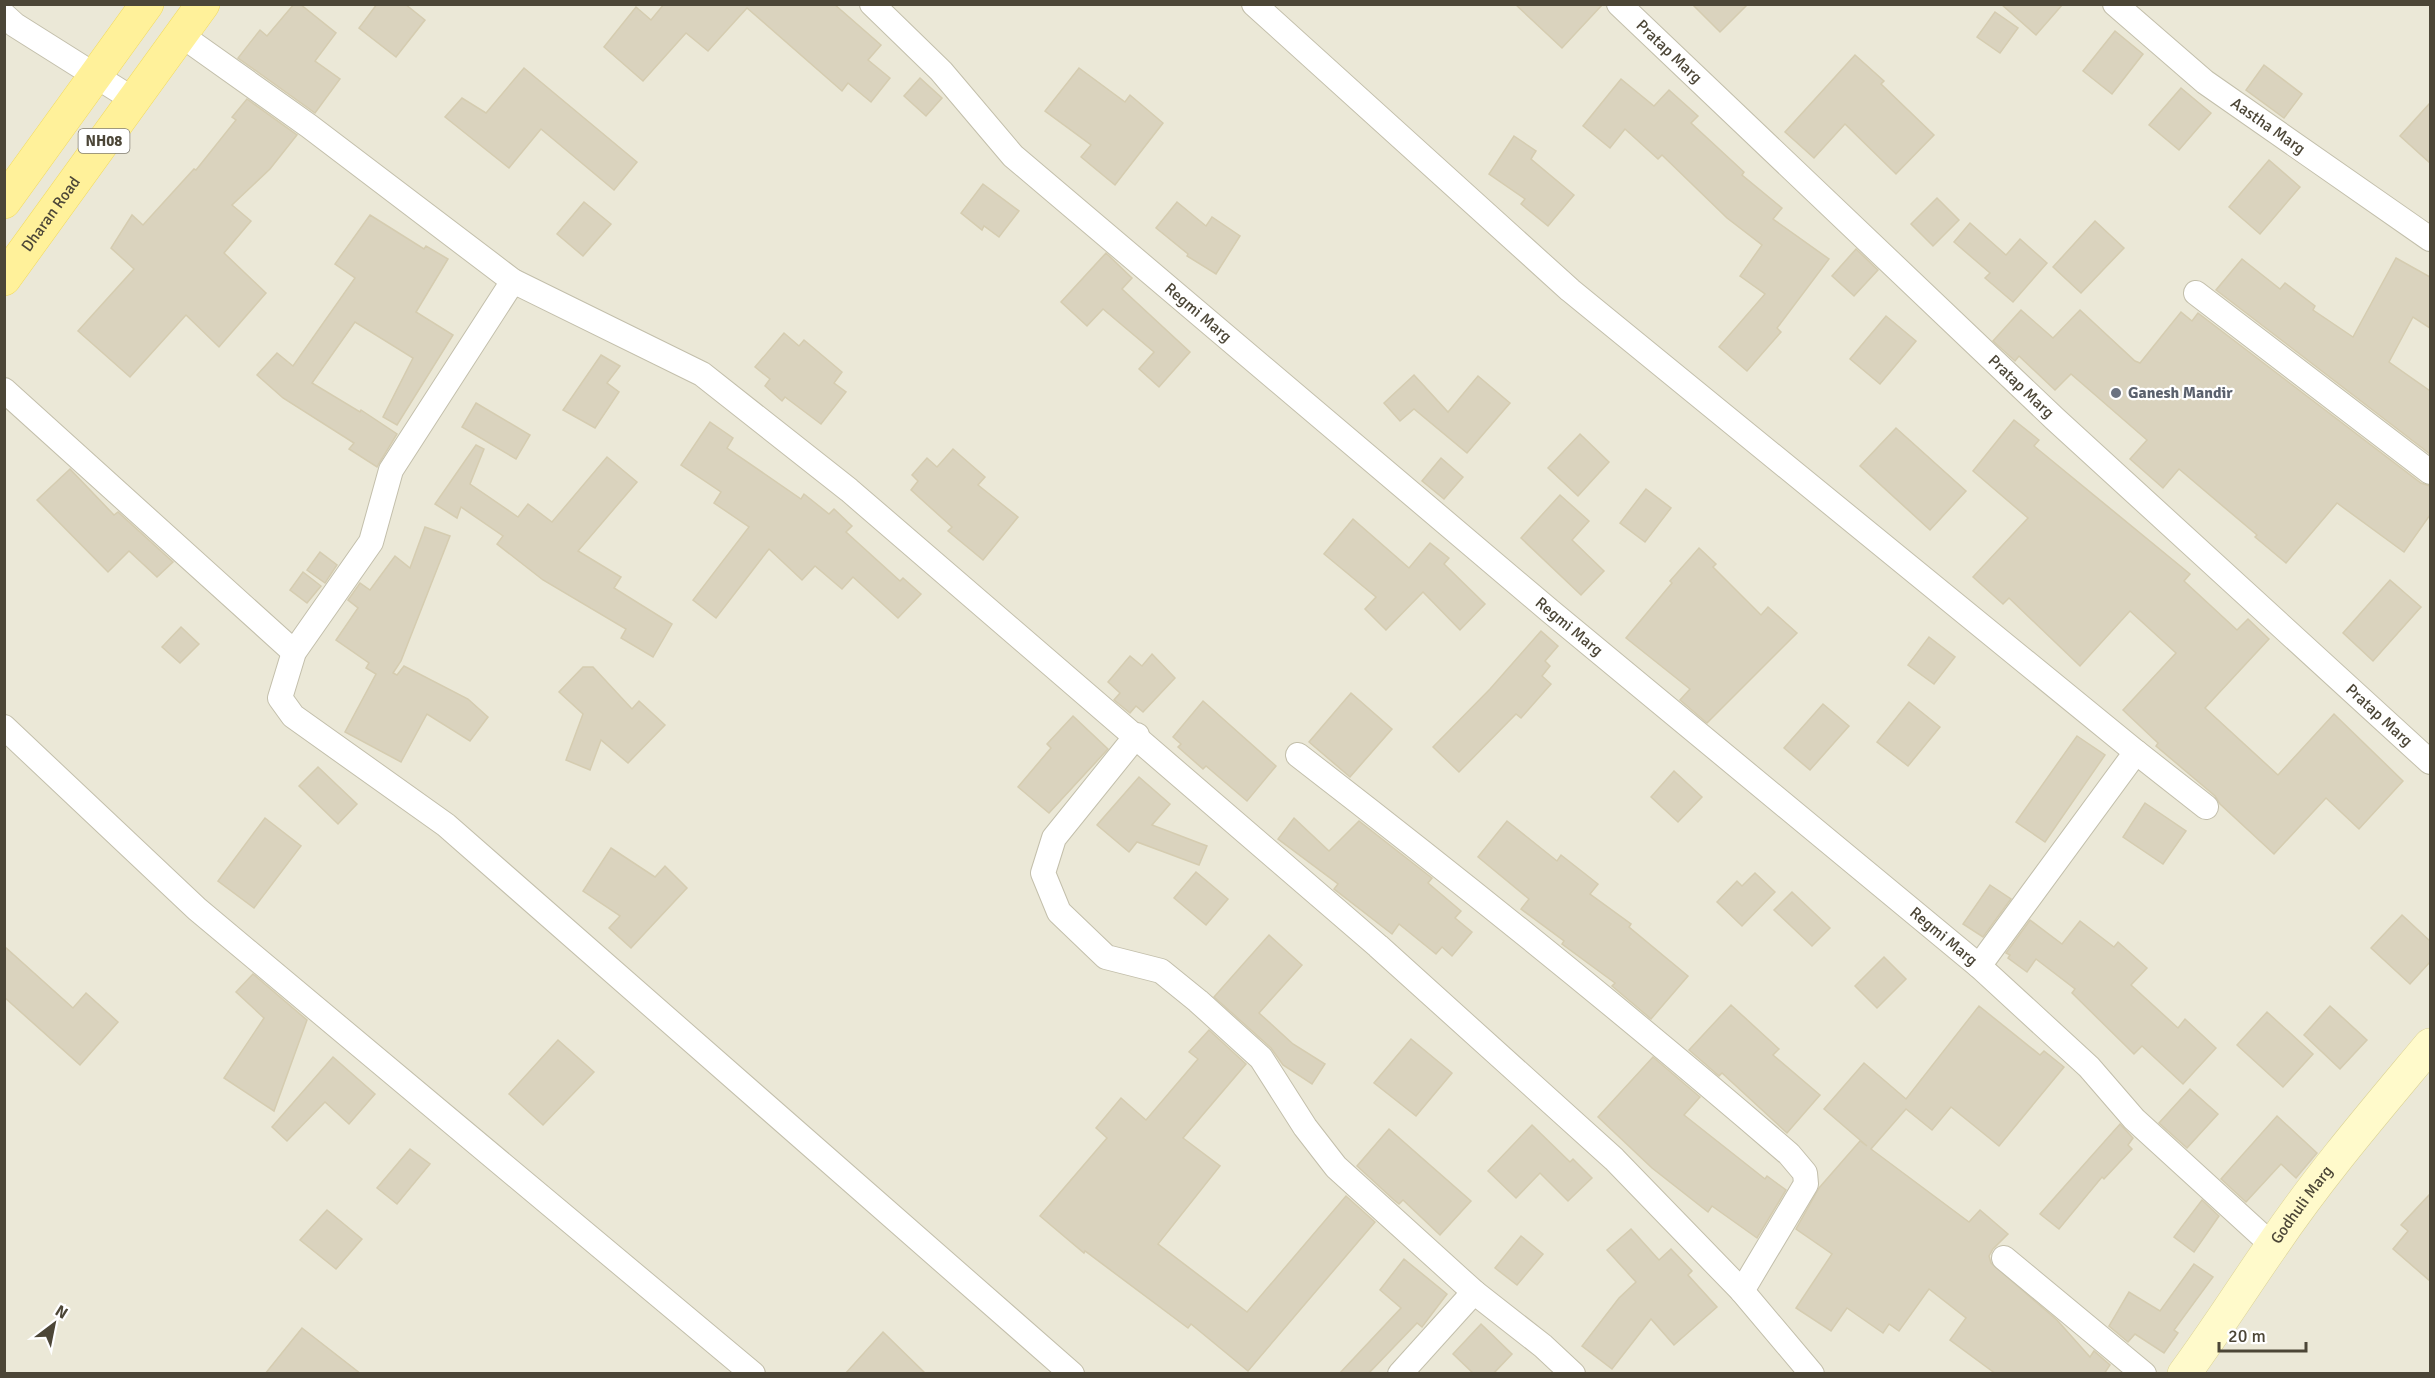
<svg xmlns="http://www.w3.org/2000/svg" width="2435" height="1378" viewBox="0 0 2435 1378" font-family="Signika,sans-serif">
<style>
.residential{fill:#ebe8d7}
.building{fill:#dad3be;stroke:#d5ccb0;stroke-width:1.5}
.lines{fill:none;stroke-linecap:round;stroke-linejoin:round}
.street-casing{stroke:#c3bfab;stroke-width:26}
.secondary-casing{stroke:#dcd395;stroke-width:34}
.primary-casing{stroke:#f2db5c;stroke-width:34}
.street{stroke:#fff;stroke-width:24}
.secondary{stroke:#fffacb;stroke-width:33}
.primary{stroke:#fff19a;stroke-width:33}
.worship-dot{fill:#6b7280;stroke:#fff;stroke-width:2}
.labels{text-anchor:middle;dominant-baseline:central;stroke-width:4.5;stroke-linejoin:round;paint-order:stroke}
.shield{fill:#fff;stroke:#827e73;stroke-width:1.5}
.shield-label{font-size:15px;font-weight:bold;fill:#4c4637}
.street-label{font-size:16px;fill:#4c4637;stroke:#fff}
.worship-label{font-size:16px;font-weight:bold;fill:#5b616d;stroke:#fff;text-anchor:start}
</style>
<rect width="100%" height="100%" fill="#f6f4ea"/>
<rect class="residential" x="5" y="5" width="2425" height="1368"/>
<g class="building">
<path d="M 294,4 L 300,4 L 336,33 L 315,61 L 340,79 L 315,113 L 238,58 L 260,30 L 267,36 Z"/>
<path d="M 377,4 L 405,4 L 425,20 L 396,57 L 359,28 Z"/>
<path d="M 664,4 L 834,4 L 881,45 L 868,60 L 890,78 L 871,102 L 848,83 L 842,91 L 747,8 L 708,51 L 686,33 L 643,81 L 604,47 L 636,7 L 651,20 Z"/>
<path d="M 1515,4 L 1603,4 L 1562,48 Z"/>
<path d="M 1692,4 L 1748,4 L 1720,32 Z"/>
<path d="M 2001,4 L 2063,4 L 2036,35 Z"/>
<path d="M 1995,12 L 2018,28 L 2000,53 L 1977,37 Z"/>
<path d="M 2115,31 L 2143,54 L 2112,94 L 2083,71 Z"/>
<path d="M 1855,55 L 1884,81 L 1881,84 L 1934,135 L 1896,174 L 1845,124 L 1814,158 L 1785,132 Z"/>
<path d="M 2264,65 L 2302,94 L 2284,118 L 2246,90 Z"/>
<path d="M 524,68 L 637,162 L 614,190 L 541,129 L 509,168 L 445,117 L 462,98 L 486,113 Z"/>
<path d="M 1079,68 L 1125,102 L 1130,95 L 1163,123 L 1115,185 L 1081,157 L 1091,145 L 1045,111 Z"/>
<path d="M 920,78 L 942,98 L 926,116 L 904,96 Z"/>
<path d="M 1621,79 L 1654,106 L 1669,90 L 1698,116 L 1691,123 L 1744,172 L 1742,175 L 1782,208 L 1773,219 L 1829,259 L 1777,328 L 1781,332 L 1747,371 L 1719,347 L 1765,294 L 1740,276 L 1762,245 L 1727,218 L 1662,155 L 1658,159 L 1625,129 L 1610,148 L 1583,126 Z"/>
<path d="M 2181,88 L 2211,113 L 2179,150 L 2149,125 Z"/>
<path d="M 247,99 L 297,135 L 270,169 L 232,205 L 251,221 L 224,253 L 266,293 L 219,347 L 186,315 L 130,377 L 78,331 L 134,269 L 111,248 L 132,215 L 143,225 L 194,169 L 196,170 L 236,120 L 232,117 Z"/>
<path d="M 2430,103 L 2430,163 L 2400,136 Z"/>
<path d="M 1514,136 L 1536,151 L 1531,159 L 1574,195 L 1548,226 L 1521,204 L 1525,199 L 1489,174 Z"/>
<path d="M 2269,160 L 2300,187 L 2260,234 L 2229,207 Z"/>
<path d="M 983,184 L 1019,211 L 999,237 L 984,226 L 982,230 L 961,213 Z"/>
<path d="M 1937,198 L 1959,220 L 1933,246 L 1911,224 Z"/>
<path d="M 584,202 L 611,224 L 583,256 L 557,234 Z"/>
<path d="M 1177,202 L 1206,226 L 1212,217 L 1240,236 L 1216,274 L 1187,256 L 1188,254 L 1156,228 Z"/>
<path d="M 370,215 L 424,249 L 426,246 L 448,259 L 416,312 L 453,335 L 397,425 L 383,417 L 413,358 L 355,322 L 312,383 L 360,412 L 361,410 L 397,434 L 377,467 L 349,449 L 354,443 L 283,398 L 257,375 L 277,353 L 293,366 L 355,278 L 335,264 Z"/>
<path d="M 2095,221 L 2124,248 L 2081,293 L 2053,267 Z"/>
<path d="M 1970,223 L 2006,255 L 2020,239 L 2047,263 L 2013,302 L 1985,278 L 1990,273 L 1954,242 Z"/>
<path d="M 1856,249 L 1878,270 L 1854,296 L 1832,276 Z"/>
<path d="M 1106,253 L 1132,278 L 1122,289 L 1190,352 L 1159,387 L 1139,369 L 1154,352 L 1103,309 L 1087,326 L 1061,302 Z"/>
<path d="M 2396,258 L 2430,277 L 2430,328 L 2413,317 L 2389,362 L 2430,391 L 2430,454 L 2216,290 L 2242,259 L 2280,289 L 2285,283 L 2315,306 L 2313,310 L 2353,337 Z"/>
<path d="M 2021,310 L 2053,338 L 2080,310 L 2135,361 L 2140,363 L 2181,312 L 2192,321 L 2198,313 L 2421,483 L 2430,486 L 2430,515 L 2404,552 L 2337,503 L 2286,563 L 2255,537 L 2257,535 L 2179,469 L 2163,488 L 2130,459 L 2147,440 L 2071,374 L 2055,390 L 2019,356 L 2015,361 L 1993,341 Z"/>
<path d="M 1886,316 L 1916,341 L 1880,384 L 1850,359 Z"/>
<path d="M 784,333 L 799,346 L 804,340 L 842,372 L 834,383 L 846,392 L 821,424 L 785,397 L 782,401 L 765,386 L 770,379 L 755,367 Z"/>
<path d="M 601,355 L 620,366 L 607,383 L 619,392 L 595,428 L 563,410 Z"/>
<path d="M 1414,375 L 1448,412 L 1478,376 L 1510,403 L 1467,453 L 1414,409 L 1400,421 L 1384,403 Z"/>
<path d="M 476,403 L 530,435 L 516,459 L 462,427 Z"/>
<path d="M 2014,420 L 2039,440 L 2034,446 L 2190,574 L 2184,581 L 2237,630 L 2248,619 L 2269,639 L 2205,708 L 2278,775 L 2334,714 L 2403,781 L 2359,829 L 2326,798 L 2274,854 L 2220,804 L 2215,796 L 2156,746 L 2158,743 L 2123,710 L 2176,653 L 2130,611 L 2080,666 L 2009,598 L 2003,604 L 1973,577 L 2028,518 L 1973,471 Z"/>
<path d="M 710,422 L 733,438 L 727,448 L 801,499 L 804,494 L 829,514 L 834,509 L 852,526 L 846,532 L 900,581 L 903,578 L 921,594 L 898,618 L 853,577 L 842,589 L 815,566 L 802,580 L 769,549 L 716,618 L 693,600 L 749,527 L 714,503 L 721,492 L 681,465 Z"/>
<path d="M 1896,428 L 1966,491 L 1930,530 L 1860,466 Z"/>
<path d="M 1580,434 L 1609,462 L 1578,496 L 1548,468 Z"/>
<path d="M 476,445 L 484,449 L 470,484 L 518,517 L 528,504 L 552,522 L 607,457 L 637,482 L 578,551 L 621,577 L 614,588 L 672,624 L 653,657 L 621,638 L 626,629 L 543,580 L 497,544 L 503,536 L 461,507 L 457,518 L 435,504 Z"/>
<path d="M 953,449 L 985,477 L 978,485 L 1018,517 L 983,560 L 948,531 L 952,527 L 911,490 L 918,481 L 912,475 L 927,458 L 937,467 Z"/>
<path d="M 1441,458 L 1463,477 L 1444,499 L 1422,481 Z"/>
<path d="M 70,469 L 114,515 L 118,512 L 173,562 L 157,577 L 129,551 L 108,572 L 37,500 Z"/>
<path d="M 1646,489 L 1671,508 L 1645,542 L 1620,523 Z"/>
<path d="M 1560,495 L 1589,521 L 1572,540 L 1604,571 L 1581,595 L 1521,538 Z"/>
<path d="M 1353,519 L 1409,568 L 1430,543 L 1449,558 L 1444,564 L 1485,604 L 1460,630 L 1423,592 L 1386,630 L 1365,609 L 1376,597 L 1324,554 Z"/>
<path d="M 425,527 L 450,536 L 401,661 L 393,673 L 397,675 L 404,666 L 468,699 L 488,717 L 470,741 L 427,714 L 401,762 L 345,732 L 376,674 L 366,668 L 369,663 L 336,640 L 358,608 L 348,600 L 360,583 L 370,590 L 395,556 L 410,568 Z"/>
<path d="M 1699,548 L 1716,564 L 1713,567 L 1761,615 L 1768,607 L 1797,633 L 1707,723 L 1680,700 L 1690,689 L 1626,638 L 1672,583 L 1670,581 Z"/>
<path d="M 320,552 L 337,565 L 325,583 L 307,570 Z"/>
<path d="M 303,572 L 321,586 L 307,603 L 290,590 Z"/>
<path d="M 2390,580 L 2421,607 L 2373,661 L 2343,633 Z"/>
<path d="M 181,627 L 199,644 L 180,663 L 162,647 Z"/>
<path d="M 1541,631 L 1558,646 L 1545,661 L 1550,666 L 1542,676 L 1551,684 L 1521,718 L 1516,714 L 1459,772 L 1433,747 L 1490,689 Z"/>
<path d="M 1929,637 L 1955,657 L 1934,684 L 1908,665 Z"/>
<path d="M 1152,654 L 1175,678 L 1143,712 L 1136,706 L 1130,713 L 1114,700 L 1120,693 L 1108,682 L 1130,656 L 1142,666 Z"/>
<path d="M 583,667 L 593,667 L 632,709 L 639,701 L 665,725 L 628,763 L 601,740 L 590,770 L 566,760 L 583,714 L 559,692 Z"/>
<path d="M 1351,693 L 1392,729 L 1350,777 L 1309,742 Z"/>
<path d="M 1203,701 L 1276,766 L 1247,801 L 1206,766 L 1203,769 L 1178,747 L 1181,744 L 1173,737 Z"/>
<path d="M 1909,702 L 1940,727 L 1908,766 L 1877,742 Z"/>
<path d="M 1823,704 L 1849,726 L 1810,770 L 1784,748 Z"/>
<path d="M 1073,716 L 1108,749 L 1049,813 L 1018,787 L 1051,748 L 1047,744 Z"/>
<path d="M 2077,736 L 2105,755 L 2045,842 L 2016,822 Z"/>
<path d="M 318,767 L 357,804 L 338,824 L 299,786 Z"/>
<path d="M 1674,771 L 1702,797 L 1678,822 L 1651,797 Z"/>
<path d="M 1139,777 L 1170,804 L 1152,825 L 1207,846 L 1199,865 L 1137,842 L 1129,852 L 1097,825 Z"/>
<path d="M 2145,803 L 2186,831 L 2163,864 L 2123,837 Z"/>
<path d="M 265,818 L 301,846 L 254,908 L 218,881 Z"/>
<path d="M 1294,818 L 1329,851 L 1359,821 L 1432,878 L 1428,883 L 1461,911 L 1455,918 L 1472,932 L 1452,956 L 1442,947 L 1436,954 L 1399,924 L 1392,934 L 1334,889 L 1338,884 L 1278,839 Z"/>
<path d="M 1507,821 L 1557,861 L 1561,855 L 1598,884 L 1590,894 L 1631,924 L 1629,927 L 1688,976 L 1651,1019 L 1612,986 L 1615,983 L 1562,944 L 1564,941 L 1521,909 L 1529,899 L 1478,857 Z"/>
<path d="M 611,848 L 655,877 L 665,866 L 687,888 L 631,948 L 609,928 L 620,916 L 583,891 Z"/>
<path d="M 1196,872 L 1228,899 L 1206,925 L 1174,898 Z"/>
<path d="M 1755,873 L 1775,892 L 1742,926 L 1717,902 L 1737,881 L 1742,886 Z"/>
<path d="M 1990,885 L 2011,899 L 1983,937 L 1963,924 Z"/>
<path d="M 1792,892 L 1830,928 L 1812,946 L 1774,910 Z"/>
<path d="M 2402,915 L 2430,941 L 2430,962 L 2410,984 L 2371,948 Z"/>
<path d="M 2030,920 L 2062,944 L 2080,921 L 2114,947 L 2118,942 L 2147,968 L 2131,985 L 2178,1028 L 2185,1019 L 2216,1048 L 2183,1084 L 2142,1046 L 2134,1054 L 2072,993 L 2075,989 L 2036,959 L 2027,972 L 2008,958 L 2010,955 L 2006,953 Z"/>
<path d="M 1269,935 L 1302,965 L 1259,1013 L 1293,1044 L 1325,1064 L 1312,1084 L 1283,1065 L 1271,1048 L 1214,997 Z"/>
<path d="M 4,946 L 73,1008 L 86,993 L 118,1022 L 80,1065 L 4,997 Z"/>
<path d="M 1884,957 L 1906,979 L 1877,1008 L 1855,986 Z"/>
<path d="M 253,974 L 307,1020 L 274,1111 L 224,1078 L 264,1018 L 236,992 Z"/>
<path d="M 1731,1005 L 1779,1049 L 1773,1055 L 1820,1095 L 1787,1133 L 1722,1073 L 1719,1076 L 1689,1050 Z"/>
<path d="M 1979,1006 L 2040,1055 L 2044,1051 L 2064,1067 L 1999,1146 L 1951,1107 L 1932,1130 L 1906,1109 L 1871,1149 L 1969,1222 L 1980,1210 L 2008,1234 L 1993,1249 L 1989,1256 L 1991,1263 L 2057,1320 L 2090,1357 L 2094,1351 L 2110,1365 L 2104,1374 L 1996,1374 L 1950,1340 L 1966,1318 L 1929,1289 L 1899,1331 L 1889,1324 L 1883,1333 L 1847,1308 L 1831,1331 L 1796,1308 L 1832,1254 L 1796,1229 L 1819,1188 L 1860,1141 L 1867,1146 L 1824,1109 L 1864,1063 L 1906,1099 Z"/>
<path d="M 2330,1006 L 2367,1040 L 2340,1069 L 2304,1035 Z"/>
<path d="M 2267,1012 L 2313,1054 L 2283,1087 L 2237,1045 Z"/>
<path d="M 1209,1030 L 1246,1064 L 1183,1138 L 1220,1166 L 1158,1244 L 1247,1312 L 1346,1196 L 1375,1222 L 1248,1371 L 1191,1324 L 1188,1328 L 1085,1251 L 1084,1253 L 1040,1216 L 1107,1138 L 1096,1128 L 1121,1098 L 1146,1120 L 1198,1059 L 1189,1052 Z"/>
<path d="M 1411,1039 L 1452,1073 L 1416,1116 L 1374,1083 Z"/>
<path d="M 558,1040 L 594,1072 L 543,1125 L 509,1094 Z"/>
<path d="M 333,1057 L 375,1094 L 349,1124 L 325,1102 L 287,1141 L 272,1127 Z"/>
<path d="M 1653,1057 L 1700,1097 L 1684,1115 L 1765,1179 L 1767,1176 L 1786,1190 L 1757,1238 L 1712,1206 L 1708,1212 L 1652,1168 L 1598,1117 Z"/>
<path d="M 2190,1089 L 2218,1114 L 2187,1148 L 2159,1123 Z"/>
<path d="M 2277,1116 L 2317,1153 L 2296,1178 L 2281,1164 L 2246,1202 L 2221,1179 Z"/>
<path d="M 2120,1124 L 2133,1138 L 2128,1145 L 2132,1149 L 2104,1179 L 2102,1177 L 2059,1229 L 2040,1214 Z"/>
<path d="M 1532,1125 L 1570,1162 L 1573,1159 L 1592,1178 L 1568,1201 L 1540,1173 L 1516,1198 L 1488,1171 Z"/>
<path d="M 1389,1129 L 1471,1201 L 1440,1235 L 1403,1200 L 1399,1204 L 1394,1200 L 1357,1166 Z"/>
<path d="M 410,1149 L 430,1164 L 397,1204 L 377,1188 Z"/>
<path d="M 2430,1194 L 2430,1281 L 2393,1249 L 2408,1231 L 2401,1225 Z"/>
<path d="M 2202,1200 L 2219,1216 L 2194,1252 L 2174,1237 Z"/>
<path d="M 327,1210 L 362,1239 L 336,1269 L 300,1240 Z"/>
<path d="M 1631,1229 L 1659,1260 L 1671,1249 L 1692,1271 L 1688,1275 L 1717,1307 L 1674,1345 L 1651,1319 L 1612,1369 L 1582,1346 L 1619,1298 L 1636,1282 L 1607,1250 Z"/>
<path d="M 1521,1236 L 1543,1254 L 1517,1285 L 1495,1268 Z"/>
<path d="M 1404,1259 L 1447,1294 L 1422,1327 L 1417,1323 L 1368,1374 L 1339,1374 L 1401,1308 L 1380,1290 Z"/>
<path d="M 2194,1264 L 2213,1277 L 2174,1330 L 2178,1333 L 2164,1353 L 2135,1334 L 2128,1342 L 2109,1326 L 2129,1292 L 2160,1311 Z"/>
<path d="M 1481,1324 L 1512,1354 L 1493,1374 L 1474,1374 L 1453,1354 Z"/>
<path d="M 302,1328 L 361,1374 L 265,1374 Z"/>
<path d="M 883,1332 L 926,1374 L 845,1374 Z"/>
</g>
<g class="lines">
<g class="street-casing">
<g id="street">
<path id="s1" d="M 872,4 L 941,71 L 1013,156 L 1550,611 L 1979,966 L 2089,1067 L 2134,1119 L 2272,1245"/>
<path d="M 1254,4 L 1570,290 L 2136,752 L 1979,966"/>
<path id="s2" d="M 1619,4 L 2055,419 L 2430,762"/>
<path id="s3" d="M 2115,4 L 2205,82 L 2430,239"/>
<path d="M 4,15 L 15,25 L 134,100"/>
<path d="M 181,35 L 309,126 L 513,281 L 702,374 L 849,490 L 1378,946 L 1614,1159 L 1742,1291 L 1812,1374"/>
<path d="M 513,281 L 391,470 L 371,542 L 294,652 L 280,698 L 293,716 L 446,825 L 1072,1374"/>
<path d="M 2196,293 L 2430,472"/>
<path d="M 4,390 L 294,652"/>
<path d="M 4,727 L 197,909 L 753,1374"/>
<path d="M 1137,735 L 1054,838 L 1043,873 L 1059,912 L 1106,957 L 1161,971 L 1198,1001 L 1261,1058 L 1305,1127 L 1336,1167 L 1474,1292 L 1543,1346 L 1573,1374"/>
<path d="M 2136,752 L 2206,807"/>
<path d="M 1298,755 C 1465,884 1629,1016 1789,1154 L 1805,1173 L 1806,1184 L 1742,1291"/>
<path d="M 2004,1258 L 2144,1374"/>
<path d="M 1400,1374 L 1474,1292"/>
</g>
</g>
<g class="secondary-casing">
<g id="secondary">
<path id="s4" d="M 2184,1374 C 2215,1332 2242,1289 2272,1246 C 2320,1175 2376,1110 2430,1045"/>
</g>
</g>
<g class="primary-casing">
<g id="primary">
<path d="M 4,202 L 147,4"/>
<path id="s5" d="M 4,279 L 203,4"/>
</g>
</g>
<use href="#street" class="street"/>
<use href="#secondary" class="secondary"/>
<use href="#primary" class="primary"/>
</g>
<circle class="worship-dot" cx="2116" cy="393" r="6"/>
<g class="labels">
<rect class="shield" x="78.5" y="129" width="51" height="24" rx="4.5"/>
<g class="shield-label">
<text x="104" y="141">NH08</text>
</g>
<g class="street-label">
<text stroke="none"><textPath href="#s2" startOffset="69">Pratap Marg</textPath></text>
<text stroke="none"><textPath href="#s3" startOffset="196">Aastha Marg</textPath></text>
<text stroke="none"><textPath href="#s5" startOffset="80">Dharan Road</textPath></text>
<text stroke="none"><textPath href="#s1" startOffset="450">Regmi Marg</textPath></text>
<text stroke="none"><textPath href="#s2" startOffset="555">Pratap Marg</textPath></text>
<text stroke="none"><textPath href="#s1" startOffset="936">Regmi Marg</textPath></text>
<text stroke="none"><textPath href="#s2" startOffset="1041">Pratap Marg</textPath></text>
<text stroke="none"><textPath href="#s1" startOffset="1422">Regmi Marg</textPath></text>
<text stroke="none"><textPath href="#s4" startOffset="206">Godhuli Marg</textPath></text>
</g>
<g class="worship-label">
<text x="2128" y="393">Ganesh Mandir</text>
</g>
</g>
<rect width="2435" height="1378" fill="none" stroke="#4c4637" stroke-width="12"/>
<g transform="translate(54 1324) rotate(32)" stroke="#ffffff" stroke-width="4.5" paint-order="stroke">
<path d="M0-4.5L10 22L0 15L-10 22Z" fill="#4c4637"/>
<text y="-9" font-size="16" font-weight="bold" text-anchor="middle" fill="#4c4637">N</text>
</g>
<path d="M2219 1342v9h87v-9" fill="none" stroke="#4c4637" stroke-width="3"/>
<text x="2228" y="1342" font-size="18" fill="#4c4637" stroke="#ffffff" stroke-width="4.5" paint-order="stroke">20 m</text>
</svg>
